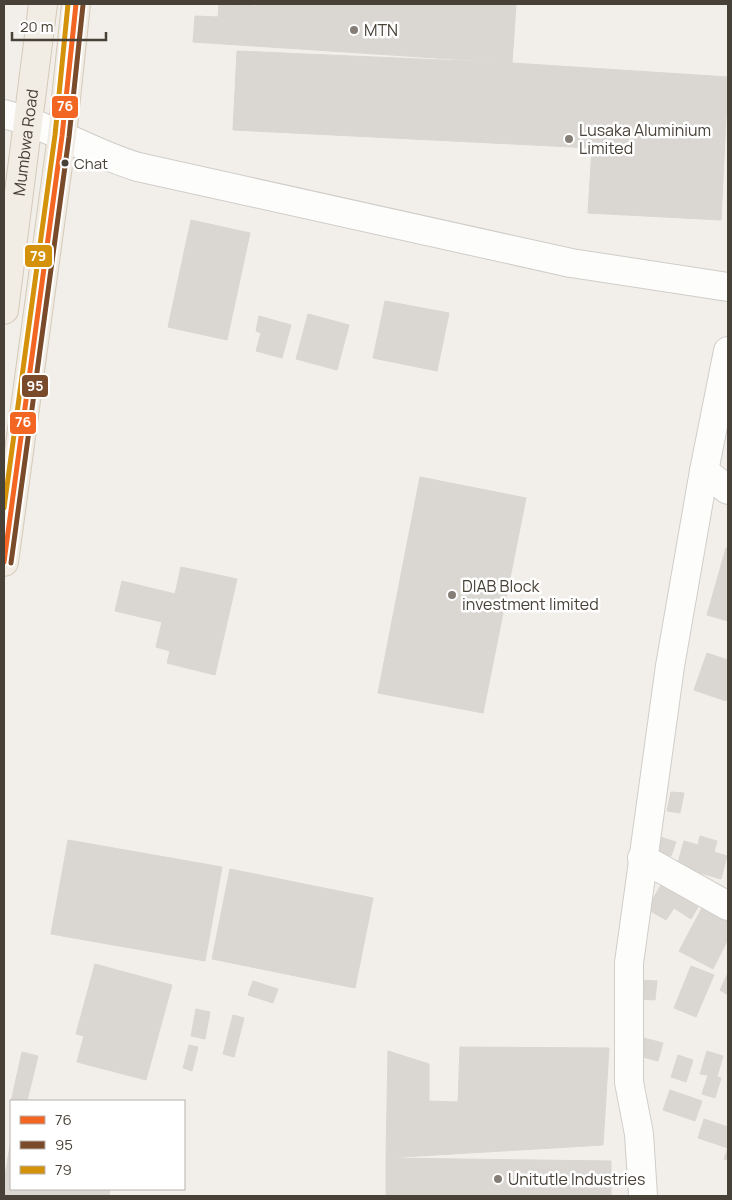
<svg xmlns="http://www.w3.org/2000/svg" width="732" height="1200" viewBox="0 0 732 1200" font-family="Manrope,sans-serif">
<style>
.building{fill:#dad6d2;stroke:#dad6d1}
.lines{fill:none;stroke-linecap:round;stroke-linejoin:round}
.minor-casing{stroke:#d0cdc9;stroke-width:30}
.primary-casing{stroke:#d4cab8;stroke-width:30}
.minor{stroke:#fdfdfc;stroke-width:28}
.primary{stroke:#f1ece4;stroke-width:28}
.bus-1-casing{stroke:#fff;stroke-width:9}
.bus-2-casing{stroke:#fff;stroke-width:9}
.bus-3-casing{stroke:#fff;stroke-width:9}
.bus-1{stroke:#f26522;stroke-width:5}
.bus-2{stroke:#7a4b2a;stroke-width:5}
.bus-3{stroke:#d4920b;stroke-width:5}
.poi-dot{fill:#847e76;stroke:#fff;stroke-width:2}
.bus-dot{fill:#484137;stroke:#fff;stroke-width:2}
.labels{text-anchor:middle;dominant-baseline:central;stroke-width:5;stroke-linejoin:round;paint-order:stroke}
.bus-label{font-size:15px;fill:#484137;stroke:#fff;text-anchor:start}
.poi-label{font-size:16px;fill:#484137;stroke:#fff;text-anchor:start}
.street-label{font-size:16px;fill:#484137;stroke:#fff}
.line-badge{stroke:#fff;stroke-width:2}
.badge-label{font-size:14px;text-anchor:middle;font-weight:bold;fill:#fff}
</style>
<rect width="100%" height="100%" fill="#f2efeb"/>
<g class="building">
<path d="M 219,4 L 257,6 L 257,4 L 516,4 L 512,63 L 193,42 L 195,16 L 218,17 Z"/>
<path d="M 237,51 L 512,63 L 728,77 L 721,220 L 588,213 L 592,148 L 233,130 Z"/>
<path d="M 191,220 L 250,233 L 227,340 L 168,327 Z"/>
<path d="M 385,301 L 449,313 L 437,371 L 373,358 Z"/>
<path d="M 308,314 L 349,325 L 337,370 L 296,359 Z"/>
<path d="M 259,316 L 291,325 L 282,358 L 256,351 L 261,333 L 256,331 Z"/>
<path d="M 420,477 L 526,498 L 483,713 L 378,693 Z"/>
<path d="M 726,548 L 728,549 L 728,621 L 707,615 Z"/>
<path d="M 181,567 L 237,579 L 215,675 L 167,663 L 170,651 L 156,647 L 162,622 L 115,611 L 122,581 L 175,594 Z"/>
<path d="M 707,653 L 728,660 L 728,694 L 726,701 L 694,690 Z"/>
<path d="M 671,792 L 684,793 L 680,813 L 667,811 Z"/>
<path d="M 700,836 L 717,841 L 714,852 L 727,856 L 721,879 L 677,866 L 684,841 L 698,845 Z"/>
<path d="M 660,837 L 676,842 L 671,856 L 655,852 Z"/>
<path d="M 68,840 L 222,867 L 205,961 L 51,934 Z"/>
<path d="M 230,869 L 373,898 L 355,988 L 212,959 Z"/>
<path d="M 661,885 L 698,907 L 691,919 L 674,908 L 666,920 L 647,909 Z"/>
<path d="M 703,906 L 728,919 L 728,939 L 713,969 L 679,951 Z"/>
<path d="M 95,964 L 172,985 L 146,1080 L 77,1062 L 84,1036 L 76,1034 Z"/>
<path d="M 691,966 L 714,975 L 696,1017 L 674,1008 Z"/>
<path d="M 728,973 L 728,995 L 720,990 Z"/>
<path d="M 641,980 L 657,981 L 655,1000 L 639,999 Z"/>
<path d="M 253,981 L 278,989 L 273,1003 L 248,995 Z"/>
<path d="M 196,1009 L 210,1012 L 205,1039 L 191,1036 Z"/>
<path d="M 233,1015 L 244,1018 L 234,1057 L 223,1054 Z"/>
<path d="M 644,1038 L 663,1043 L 658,1061 L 639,1056 Z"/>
<path d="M 189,1045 L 198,1047 L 192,1071 L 183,1068 Z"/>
<path d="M 460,1047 L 609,1048 L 603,1145 L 386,1158 L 388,1051 L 429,1064 L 429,1101 L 458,1102 Z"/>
<path d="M 707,1051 L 723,1056 L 717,1077 L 721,1078 L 715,1098 L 702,1094 L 708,1075 L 700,1074 Z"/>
<path d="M 22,1052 L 38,1056 L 27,1101 L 11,1102 Z"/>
<path d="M 678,1055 L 693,1060 L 686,1082 L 671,1077 Z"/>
<path d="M 670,1090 L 702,1101 L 695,1121 L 663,1110 Z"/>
<path d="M 704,1119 L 728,1127 L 728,1160 L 724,1159 L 728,1148 L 698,1138 Z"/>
<path d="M 10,1146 L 11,1189 L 110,1189 L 109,1196 L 4,1196 L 4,1181 Z"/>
<path d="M 386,1158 L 611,1161 L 611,1196 L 386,1196 Z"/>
</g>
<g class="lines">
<g class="minor-casing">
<g id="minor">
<path d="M 4,114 C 50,126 91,153 138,167 L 571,263 L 728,287"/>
<path d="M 704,471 L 728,490"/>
<path d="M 642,858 L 728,906"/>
<path d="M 643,1196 L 639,1134 L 629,1082 L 629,963 L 670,666 L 704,471 L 728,351"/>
</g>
</g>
<g class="primary-casing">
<g id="primary">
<path id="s1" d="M 4,310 L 43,4"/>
<path d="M 4,562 L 62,136 L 76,4"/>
</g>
</g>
<use href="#minor" class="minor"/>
<use href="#primary" class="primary"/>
<g class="bus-1-casing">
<path id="bus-1" d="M 4,562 L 62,136 L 76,4"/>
</g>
<g class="bus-2-casing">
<path id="bus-2" d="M 11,563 L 69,137 L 83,5"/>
</g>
<g class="bus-3-casing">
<path id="bus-3" d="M 4,508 L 55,135 L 68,4"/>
</g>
<use href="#bus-1" class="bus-1"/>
<use href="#bus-2" class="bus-2"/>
<use href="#bus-3" class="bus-3"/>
</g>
<g class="poi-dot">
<circle cx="354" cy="30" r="5"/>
<circle cx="569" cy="139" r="5"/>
<circle cx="452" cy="595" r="5"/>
<circle cx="498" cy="1179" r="5"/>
</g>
<circle class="bus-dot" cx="65" cy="163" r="4.5"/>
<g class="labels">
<g class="bus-label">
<text x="74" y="163">Chat</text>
</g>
<g class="poi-label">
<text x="364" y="30">MTN</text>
<text x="579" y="130">Lusaka Aluminium<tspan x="579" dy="18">Limited</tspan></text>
<text x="462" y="586">DIAB Block<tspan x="462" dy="18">investment limited</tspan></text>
<text x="508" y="1179">Unitutle Industries</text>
</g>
<g class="street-label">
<text stroke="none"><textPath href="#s1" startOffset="169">Mumbwa Road</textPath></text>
</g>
</g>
<g class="line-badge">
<rect x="51" y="95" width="28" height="24" rx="5" fill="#f26522"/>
<rect x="24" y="244" width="29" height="24" rx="5" fill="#d4920b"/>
<rect x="21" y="374" width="28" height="24" rx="5" fill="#7a4b2a"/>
<rect x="9" y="411" width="28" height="24" rx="5" fill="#f26522"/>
</g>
<g class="badge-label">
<text x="65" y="111">76</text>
<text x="38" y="261">79</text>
<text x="35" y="391">95</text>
<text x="23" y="427">76</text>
</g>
<rect width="732" height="1200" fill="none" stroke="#484137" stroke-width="10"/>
<rect x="10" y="1100" width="175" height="90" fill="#ffffff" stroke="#b6b3af"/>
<rect x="20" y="1116" width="25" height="8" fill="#f26522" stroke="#b6b3af"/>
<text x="55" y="1125" font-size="15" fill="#484137">76</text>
<rect x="20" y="1141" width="25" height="8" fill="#7a4b2a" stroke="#b6b3af"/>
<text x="55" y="1150" font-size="15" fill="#484137">95</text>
<rect x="20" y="1166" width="25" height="8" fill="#d4920b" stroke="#b6b3af"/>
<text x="55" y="1175" font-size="15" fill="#484137">79</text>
<path d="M12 32v8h94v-8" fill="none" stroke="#484137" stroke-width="2.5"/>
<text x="20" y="32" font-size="15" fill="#484137" stroke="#ffffff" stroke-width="4" paint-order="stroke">20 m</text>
</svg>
